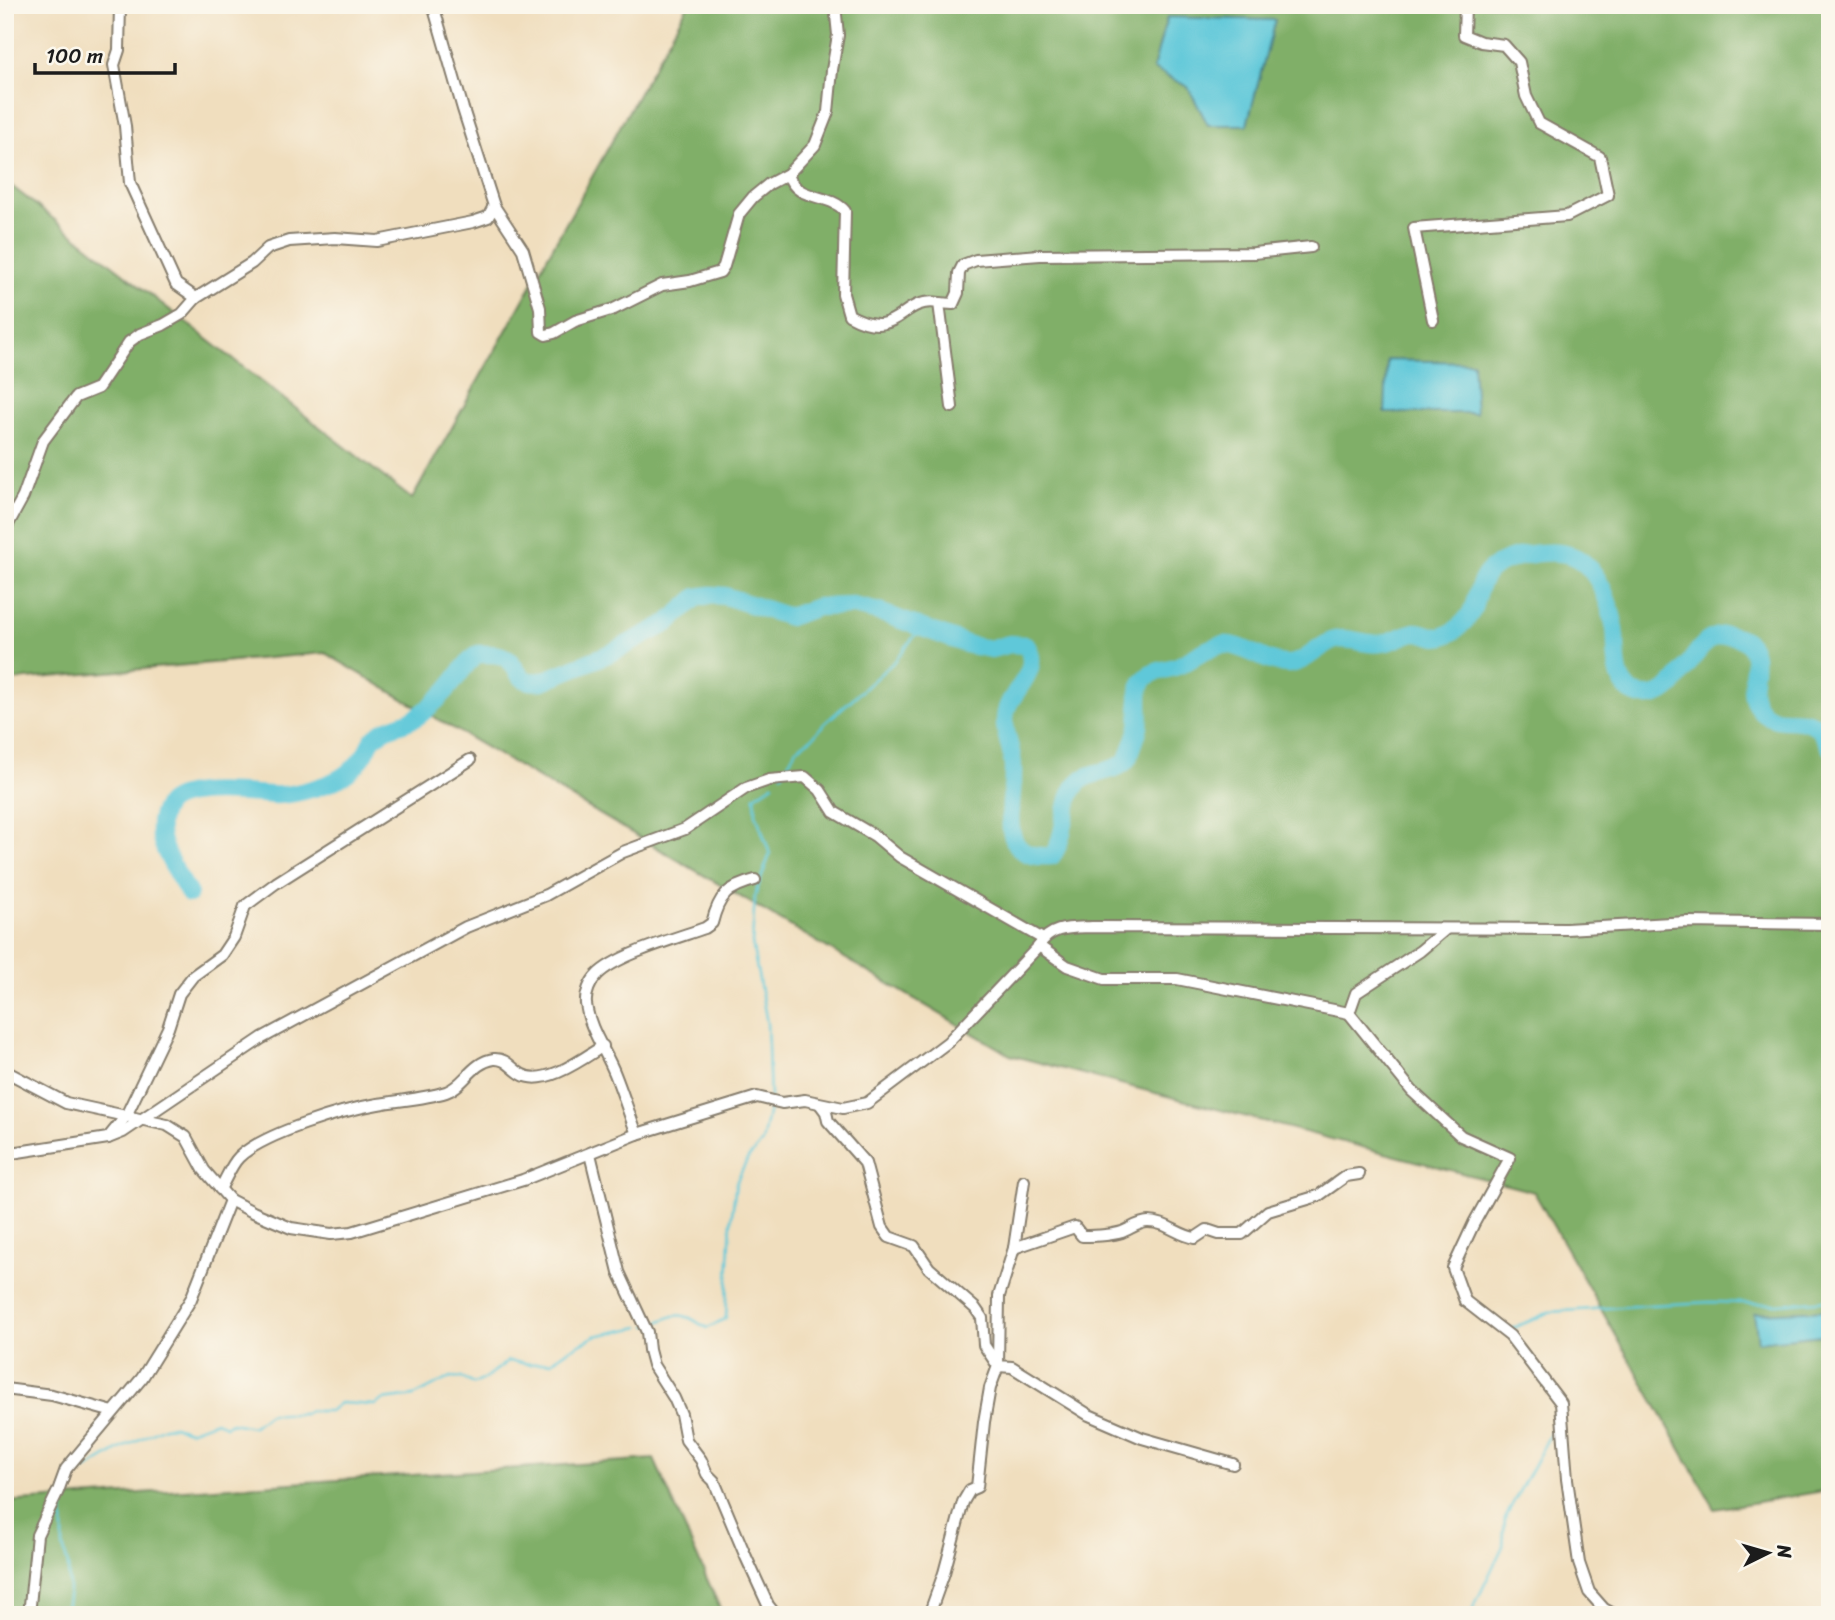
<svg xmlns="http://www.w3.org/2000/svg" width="1835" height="1620" viewBox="0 0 1835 1620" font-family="Sriracha,sans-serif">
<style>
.forest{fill:#80af68;stroke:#4e6642;stroke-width:2}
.water{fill:#5ec8d9;stroke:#3d727a;stroke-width:2}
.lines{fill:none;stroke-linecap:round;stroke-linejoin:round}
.stream{stroke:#5ec8d9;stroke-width:2.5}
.river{stroke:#5ec8d9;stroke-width:18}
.street-casing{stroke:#867d6d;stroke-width:14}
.street{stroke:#fff;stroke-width:10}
</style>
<rect width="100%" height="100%" fill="#fbf7ec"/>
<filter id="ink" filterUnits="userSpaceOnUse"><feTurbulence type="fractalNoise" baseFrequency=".0143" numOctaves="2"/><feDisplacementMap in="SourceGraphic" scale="14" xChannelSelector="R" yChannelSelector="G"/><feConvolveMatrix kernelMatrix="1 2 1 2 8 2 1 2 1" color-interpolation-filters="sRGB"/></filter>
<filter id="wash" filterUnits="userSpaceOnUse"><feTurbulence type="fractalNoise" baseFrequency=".00686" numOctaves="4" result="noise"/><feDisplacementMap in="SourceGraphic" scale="28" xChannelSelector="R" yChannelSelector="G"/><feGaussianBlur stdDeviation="1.57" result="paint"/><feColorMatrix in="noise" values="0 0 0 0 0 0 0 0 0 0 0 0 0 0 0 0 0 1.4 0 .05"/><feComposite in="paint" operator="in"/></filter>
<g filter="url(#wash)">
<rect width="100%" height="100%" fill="#f0debe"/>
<g class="forest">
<path d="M 688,5 L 1830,5 L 1830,1490 L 1715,1509 L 1534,1192 L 1010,1055 L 325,653 L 5,681 L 5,181 L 412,499 Z"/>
<path d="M 654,1459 L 723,1615 L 5,1615 L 5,1502 Z"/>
</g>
<g class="water">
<path d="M 1167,17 L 1275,20 L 1247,125 L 1208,125 L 1188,87 L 1153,69 Z"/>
<path d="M 1387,360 L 1473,362 L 1476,413 L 1385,413 Z"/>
<path d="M 1830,1310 L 1830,1334 L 1758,1342 L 1754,1313 Z"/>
</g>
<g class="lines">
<g class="stream">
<path d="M 782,774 L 796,749 L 812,738 L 824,724 L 896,660 L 915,635 L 924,628"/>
<path d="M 770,1097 L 767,1023 L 752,943 L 755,895 L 770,854 L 756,814 L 755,796 L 773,784"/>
<path d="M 647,1326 C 661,1324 672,1311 687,1317 C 695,1319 699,1325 708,1328 L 726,1318 L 731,1222 L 736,1183 L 748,1158 L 762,1143 L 770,1103"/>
<path d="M 1509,1330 L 1550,1312 L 1650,1305 L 1712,1302 L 1777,1304 L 1830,1300"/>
<path d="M 65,1615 L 69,1591 L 68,1565 L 63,1546 L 63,1494 L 72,1478 L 118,1450 L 164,1427 L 174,1426 L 189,1431 L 216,1421 L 225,1426 L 232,1423 L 252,1427 L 269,1414 L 304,1414 L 310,1411 L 330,1411 L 340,1403 L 375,1405 L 383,1400 L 414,1396 L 451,1377 L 462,1378 L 474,1384 L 486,1378 L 508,1361 L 531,1364 L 551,1362 L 567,1351 L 595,1336 L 640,1327"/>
<path d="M 1470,1615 L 1503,1546 L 1505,1518 L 1554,1427 L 1557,1411"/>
</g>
<path class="river" d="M 189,894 C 176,870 147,834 166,806 C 180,785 250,794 273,795 C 287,796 302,792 315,788 C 335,782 351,774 363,757 C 367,752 369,744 373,739 C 386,725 407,725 420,715 C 430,707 443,695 451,685 C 461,673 465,663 478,654 C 486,654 495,653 502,656 C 522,665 512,685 543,681 L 613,652 L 668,623 L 697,597 L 711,595 L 725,596 L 789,617 L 817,607 L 853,606 L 879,612 L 969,645 L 991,649 L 1010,644 L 1026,645 C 1043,669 1013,690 1007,708 C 1000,730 1013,746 1013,767 C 1015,804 992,861 1052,856 C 1069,833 1061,797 1080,781 C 1094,769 1123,774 1130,754 C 1133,745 1137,736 1139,726 C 1142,710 1133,688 1148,676 C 1157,669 1170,670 1180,665 C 1193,659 1203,650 1217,646 C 1241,639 1265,666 1289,664 C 1308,662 1318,645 1335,640 C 1350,636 1367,646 1382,643 C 1393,642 1404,634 1415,632 C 1423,631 1430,637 1438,637 C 1444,637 1449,634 1454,631 C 1482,609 1470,599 1485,576 C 1498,556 1551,547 1572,556 C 1598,566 1610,603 1615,629 C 1618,649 1611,688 1639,695 C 1677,706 1690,647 1713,638 C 1729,631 1751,637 1754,656 C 1757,676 1744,694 1762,712 C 1778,727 1803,714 1817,727 C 1823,733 1826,741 1830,747"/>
</g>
</g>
<g filter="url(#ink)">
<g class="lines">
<g class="street-casing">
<g id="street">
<path d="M 120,5 L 119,50 L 114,65 L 125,126 L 130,183 L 176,284 L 196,298 L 252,263 L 268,248 L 289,241 L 335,238 L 377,241 L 473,222 L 488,217 L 494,206 L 523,250 L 540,308 L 541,332 L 546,335 L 554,333 L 575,321 L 614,309 L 662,285 L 690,281 L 720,272 L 724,266 L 739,214 L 753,197 L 769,184 L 788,174 L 815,145 L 828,112 L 832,70 L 838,35 L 835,5"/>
<path d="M 433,5 L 463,109 L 494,206"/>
<path d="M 788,174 C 796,202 828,192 845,211 L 843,294 L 849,315 C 900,343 899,296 939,303 L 952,407"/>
<path d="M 939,303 L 953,304 L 958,293 L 959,273 L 963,265 L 976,260 L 1040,255 L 1254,253 L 1311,247"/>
<path d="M 1433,320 L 1414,228 L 1567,216 L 1608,195 L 1600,157 L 1539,123 L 1526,96 L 1519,62 L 1504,45 L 1481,42 L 1464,35 L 1465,5"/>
<path d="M 5,530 L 23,497 L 43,441 L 76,397 L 98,388 L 129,342 L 140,334 L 163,325 L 182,314 L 196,298"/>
<path d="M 1039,946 L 1067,966 L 1104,979 L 1177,979 L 1349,1013 L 1356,993 L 1420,951 L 1446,929"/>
<path d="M 1349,1013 L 1412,1091 L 1461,1136 L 1510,1158 L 1474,1223 L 1453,1268 L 1465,1301 L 1510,1336 L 1561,1403 L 1567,1479 L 1579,1563 L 1589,1592 L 1604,1609 L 1615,1615"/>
<path d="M 5,1071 L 66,1103 L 167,1125 L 186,1137 L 204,1170 L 230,1200 L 253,1212 L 291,1228 L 331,1234 L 352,1232 L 523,1180 L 637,1134 L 757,1097 L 782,1103 L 805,1100 L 843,1108 L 867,1103 L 948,1042 L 1039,946 C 1050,926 1071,928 1092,927 L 1566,929 L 1688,922 L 1830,924"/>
<path d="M 820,1104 L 826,1112 L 828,1121 L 865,1163 L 882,1227 L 889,1237 L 914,1246 L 929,1268 L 975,1308 L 982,1318 L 984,1345 L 998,1366 L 990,1388 L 984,1422 L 977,1487 L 970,1490 L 963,1502 L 944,1573 L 929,1615"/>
<path d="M 637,1134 C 629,1114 623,1094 615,1074 C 606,1051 589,1029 586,1004 C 585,994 590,982 597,975 C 616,955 677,938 705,928 L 712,923 C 719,895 728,887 755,880"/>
<path d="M 108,1138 L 126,1116 L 168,1028 L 179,994 L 193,976 L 222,955 L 234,937 L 245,906 L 276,883 L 470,760"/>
<path d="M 5,1154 L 108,1138 L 123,1132 L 262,1038 L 466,927 L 546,895 L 623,852 L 685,829 L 746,788 L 769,780 L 805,777 L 820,790 L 834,812 L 875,836 L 900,857 L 1043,939"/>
<path d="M 590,1154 L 619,1272 L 647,1332 L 649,1350 L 653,1365 L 674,1398 L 681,1414 L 686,1440 L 701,1460 L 707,1474 L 714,1481 L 746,1557 L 768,1605 L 776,1615"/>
<path d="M 1024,1181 L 1014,1248 L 999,1296 L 998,1366 L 1012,1367 L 1089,1415 L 1142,1438 L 1233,1464"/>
<path d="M 220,1189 C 226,1179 231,1165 239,1157 C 265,1133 342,1110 378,1104 C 400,1100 424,1099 446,1092 C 464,1086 472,1062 494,1059 C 506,1058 511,1068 521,1074 C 544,1088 584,1058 603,1046"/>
<path d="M 1014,1248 L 1075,1227 L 1082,1236 C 1095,1236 1109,1236 1122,1232 C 1130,1229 1139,1222 1148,1222 C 1167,1222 1177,1235 1195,1238 L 1207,1230 L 1219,1234 L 1242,1234 L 1268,1211 L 1318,1196 L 1346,1176 L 1359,1174"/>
<path d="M 5,1389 L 52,1395 L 113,1412"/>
<path d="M 29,1615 L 37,1535 L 58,1491 L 66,1469 L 142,1378 L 191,1299 L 230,1200"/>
</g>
</g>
<use href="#street" class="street"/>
</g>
</g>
<rect width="1835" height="1620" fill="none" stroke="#fbf7ec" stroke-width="28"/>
<g transform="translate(1768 1553) rotate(85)" stroke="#fbf7ec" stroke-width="5" paint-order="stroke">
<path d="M0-5L12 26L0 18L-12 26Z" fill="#1c1c1c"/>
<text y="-10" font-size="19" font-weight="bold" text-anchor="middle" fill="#1c1c1c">N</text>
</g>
<path d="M35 63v10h140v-10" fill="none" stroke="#1c1c1c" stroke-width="3.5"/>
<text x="46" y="63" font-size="21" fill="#1c1c1c" stroke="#fbf7ec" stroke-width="5" paint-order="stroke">100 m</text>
</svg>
